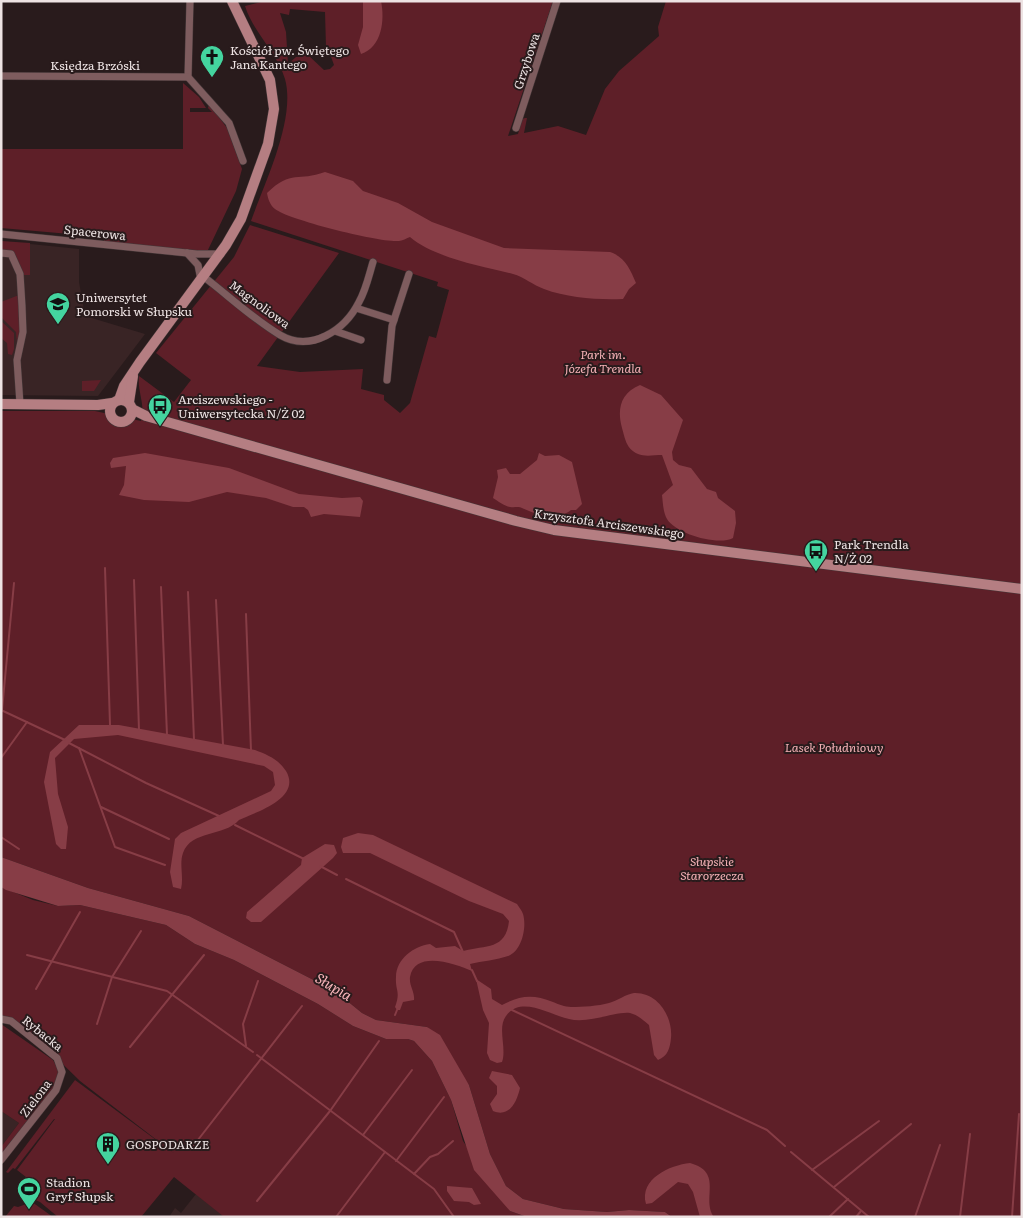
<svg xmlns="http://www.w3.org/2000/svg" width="1023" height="1218" viewBox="0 0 1023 1218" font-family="Literata,serif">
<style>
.built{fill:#392425}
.green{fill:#5e1f28;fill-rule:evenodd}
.water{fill:#873d46}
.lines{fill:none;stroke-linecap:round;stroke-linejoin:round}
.stream{stroke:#873d46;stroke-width:2}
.street-casing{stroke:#443738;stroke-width:8}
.secondary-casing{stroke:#443738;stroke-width:11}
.street{stroke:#7e5c5e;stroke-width:7}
.secondary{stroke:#b57e82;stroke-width:10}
.labels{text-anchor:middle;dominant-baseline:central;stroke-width:4;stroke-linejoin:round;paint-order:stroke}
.poi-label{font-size:12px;fill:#ede3e3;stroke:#291b1c;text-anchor:start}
.street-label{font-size:12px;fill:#ede3e3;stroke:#291b1c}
.park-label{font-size:12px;font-style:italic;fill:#f5b1b6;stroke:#291b1c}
.water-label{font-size:14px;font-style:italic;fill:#f9b5ba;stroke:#291b1c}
</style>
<rect width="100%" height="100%" fill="#291b1c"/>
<g class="built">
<path d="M 1,241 L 79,249 L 79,282 L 85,316 L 145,334 L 98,396 L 1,395 Z"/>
<path d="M 1,1111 L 19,1123 L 1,1147 Z"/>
<path d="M 196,1194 L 224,1217 L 169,1217 L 175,1208 L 181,1213 Z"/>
</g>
<g class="green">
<path d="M 265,1 L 553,1 L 508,136 L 518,134 L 522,119 L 525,118 L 527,118 L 524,133 L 558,126 L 586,135 L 605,89 L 619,71 L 659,36 L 658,27 L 666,1 L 1022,1 L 1022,1217 L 672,1217 L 665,1212 L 629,1210 L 607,1212 L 564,1209 L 523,1199 L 506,1186 L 490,1154 L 469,1085 L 427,1027 L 376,1020 L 362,1013 L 335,991 L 189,916 L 88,888 L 1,857 L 1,411 L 95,411 L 141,421 C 146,405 137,392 139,376 L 174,402 L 191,380 L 156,353 L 234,257 L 250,225 L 339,253 L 257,366 L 300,372 L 363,369 L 361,389 L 384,395 L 384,400 L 400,413 L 410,403 L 429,336 L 436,338 L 449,290 L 437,286 L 438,282 L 251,221 C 265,182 296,119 285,79 C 277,52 253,32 245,6 ZM 290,9 L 325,12 L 326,47 L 332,50 L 330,54 L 334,65 L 330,69 L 324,70 L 308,55 L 296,57 L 288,64 L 286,32 L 280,13 L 289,15 Z"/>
<path d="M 183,83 L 199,97 L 206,108 L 190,108 L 190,112 L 212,112 L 208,108 L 209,104 L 227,128 L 242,169 L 236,191 L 207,252 L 104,242 L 104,237 L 1,228 L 1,149 L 183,149 Z"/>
<path d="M 1,241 L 30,243 L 30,275 L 22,275 L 16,256 L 11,251 L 1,250 Z"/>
<path d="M 19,295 L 21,328 L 17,343 L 16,332 L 1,317 L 1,302 Z"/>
<path d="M 1,321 L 14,333 L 14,349 L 12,355 L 8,354 L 7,343 L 1,338 Z"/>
<path d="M 101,380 L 94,391 L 82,391 L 82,381 Z"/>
<path d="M 1,887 L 33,900 L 58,906 L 80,905 L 166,925 L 195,944 L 234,960 L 318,1004 L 353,1026 L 386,1039 L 408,1039 L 414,1041 L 432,1061 L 451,1100 L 463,1141 L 510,1211 L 527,1217 L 224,1217 L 174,1177 L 141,1217 L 58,1217 L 40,1202 L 26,1196 L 35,1184 L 17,1170 L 55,1119 L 54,1119 L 15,1169 L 13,1168 L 8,1173 L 6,1172 L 75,1080 L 175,1154 L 80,1081 L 25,1027 L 1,1021 Z"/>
<path d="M 1,1024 L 53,1060 L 60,1073 L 58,1082 L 2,1153 L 1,1147 L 19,1123 L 1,1111 Z"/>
<path d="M 32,1202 L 53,1217 L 5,1217 L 14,1206 L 18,1207 Z"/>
</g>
<g class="water">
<path d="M 363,1 L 381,1 C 385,20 382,47 361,54 L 358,45 L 363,27 Z"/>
<path d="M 325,172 L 353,181 L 363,191 L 398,203 L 432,222 L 504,248 L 610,252 C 625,257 630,269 636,283 L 629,289 L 623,299 C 598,300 568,298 544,289 C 533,285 524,277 513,274 C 481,266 435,258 410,237 C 407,238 402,241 399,241 C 381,243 289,220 275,209 C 270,205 268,199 267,193 C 292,169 298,182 325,172 Z"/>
<path d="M 640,385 L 661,395 L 683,420 L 672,452 L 673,460 L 679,465 L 691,468 L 707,489 L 716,492 L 718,498 L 735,511 L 736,523 L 733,538 C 718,546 676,534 667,519 C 663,512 663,503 662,495 L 673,485 L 662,455 C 654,455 645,457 638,454 C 626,449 625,438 622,428 C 617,410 620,393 640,385 Z"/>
<path d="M 145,453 L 229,468 L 299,494 L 342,498 L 360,497 L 363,501 L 360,517 L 324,514 L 311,517 L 308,510 L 304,507 L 293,507 L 266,498 L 227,492 L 189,502 L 144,500 L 119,495 L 124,485 L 126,466 L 111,468 L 110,463 L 113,458 Z"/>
<path d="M 539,453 L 545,456 L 559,455 L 572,462 L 582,504 L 576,510 L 571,510 C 556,522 537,515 522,508 C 518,506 515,508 510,507 C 504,506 498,501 493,498 L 498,477 L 497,470 L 506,468 L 510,474 L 520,474 L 537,460 Z"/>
<path d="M 79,725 L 119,725 L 255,750 C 268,755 278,759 286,771 C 302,798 256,812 239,820 C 224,837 191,830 183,853 C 179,864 184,877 181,889 L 173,887 L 170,872 L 175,839 L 181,833 L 271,791 L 275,785 L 273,772 L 264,766 L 118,735 L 74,739 L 55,758 L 58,794 L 68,827 L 66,849 L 61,849 L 56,844 L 44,782 L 50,752 Z"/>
<path d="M 358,833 L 373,835 L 517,904 C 519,907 522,911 523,914 C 527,927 522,951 508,956 C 497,960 482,961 470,964 L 472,971 C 456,964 415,949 410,977 C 409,986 415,992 414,1000 L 403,1002 L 400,1010 L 397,1010 L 395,1007 C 401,991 395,991 396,977 C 396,959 414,946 430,944 L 436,948 L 455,946 L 463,951 C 486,945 506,950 509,921 L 503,914 L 469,901 L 370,853 L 343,853 L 341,847 L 343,838 Z"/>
<path d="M 325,844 L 334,845 L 337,853 L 333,858 L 261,922 L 251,922 L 246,918 L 247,912 L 301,865 L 302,858 Z"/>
<path d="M 1,857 L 88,888 L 189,916 L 335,991 L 362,1013 L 376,1020 L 427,1027 L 440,1035 L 469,1085 L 490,1154 L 506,1186 L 523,1199 L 564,1209 L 607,1212 L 629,1210 L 665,1212 L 672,1217 L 527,1217 L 510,1211 L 474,1170 L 451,1100 L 432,1061 L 414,1041 L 408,1039 L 386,1039 L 353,1026 L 318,1004 L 234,960 L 195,944 L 166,925 L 80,905 L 58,906 L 6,890 L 1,887 Z"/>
<path d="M 476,979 L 491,989 L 492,999 L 502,1005 C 521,995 533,994 553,1002 C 558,1004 565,1007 571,1007 C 583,1007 598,1006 609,1003 C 617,1001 626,994 634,993 C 658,992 673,1017 671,1038 C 670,1048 668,1056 658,1060 L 654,1055 L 649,1025 C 643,1020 638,1015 630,1013 C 616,1011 589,1024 569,1019 C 550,1015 521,995 506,1016 C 497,1028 507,1048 502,1062 L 497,1063 L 490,1060 L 487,1053 L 489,1023 L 483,1010 Z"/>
<path d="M 492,1071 L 512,1075 L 520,1088 C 517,1101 510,1118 493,1111 L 490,1104 L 497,1094 L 497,1086 L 489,1078 Z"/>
<path d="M 690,1163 C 724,1172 701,1199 714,1217 L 700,1217 L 693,1192 L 688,1184 L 678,1182 L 652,1203 L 646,1204 C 639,1179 670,1165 690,1163 Z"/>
<path d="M 447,1186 L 472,1188 L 481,1204 L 474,1205 L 469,1202 L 454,1201 L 447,1191 Z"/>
</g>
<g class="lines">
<g class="stream">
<path d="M 105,568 L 110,725"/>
<path d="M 134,580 L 139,730"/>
<path d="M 161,587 L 167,735"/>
<path d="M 188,592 L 194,740"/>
<path d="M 216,600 L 223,745"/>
<path d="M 246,614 L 251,751"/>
<path d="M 1,710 L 65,740"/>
<path d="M 2,710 L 14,583"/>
<path d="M 69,743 L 146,783 L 219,816"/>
<path d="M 79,748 L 115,847 L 165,865"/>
<path d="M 1,758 L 27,722"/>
<path d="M 101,807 L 169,839"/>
<path d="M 235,825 L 304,859"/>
<path d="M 1,837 L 19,849"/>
<path d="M 320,866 L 337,875"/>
<path d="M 346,879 L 454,932 L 463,952"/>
<path d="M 27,955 L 167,991 L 253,1052"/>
<path d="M 472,970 L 477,981"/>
<path d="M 36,989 L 80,912"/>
<path d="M 512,1010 L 767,1130 L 785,1146"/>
<path d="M 395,1015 L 397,1010"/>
<path d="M 97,1024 L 112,977 L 141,931"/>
<path d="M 246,1046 L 243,1024 L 258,981"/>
<path d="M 130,1047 L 204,955"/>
<path d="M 257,1055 L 434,1189 L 454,1217"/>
<path d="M 363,1135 L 412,1070"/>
<path d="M 194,1145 L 302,1006"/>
<path d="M 791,1152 L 869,1217"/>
<path d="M 396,1161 L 444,1097"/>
<path d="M 812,1170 L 879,1121"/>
<path d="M 414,1174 L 430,1157 L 438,1154 L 453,1141"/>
<path d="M 834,1187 L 911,1124"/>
<path d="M 257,1201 L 330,1111 L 379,1041"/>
<path d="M 336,1217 L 385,1152"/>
<path d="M 829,1217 L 848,1199"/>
<path d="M 856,1217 L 861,1211"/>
<path d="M 915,1217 L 940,1145"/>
<path d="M 960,1217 L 970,1134"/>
<path d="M 1012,1217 L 1019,1114"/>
</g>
<g class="street-casing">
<g id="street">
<path d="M 190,1 L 188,77 L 229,123 L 243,161"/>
<path d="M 1,76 L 188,77"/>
<path d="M 516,128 L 557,1"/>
<path d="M 1,234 L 197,254 L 221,254"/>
<path d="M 1,253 L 11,254 L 20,274 L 22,306 L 23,332 L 17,360 L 20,404"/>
<path d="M 187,253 L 198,265 L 201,280"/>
<path d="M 204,277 C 229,296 253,319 280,335 C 311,353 345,330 359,302 C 366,290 369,275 373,262"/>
<path d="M 356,308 L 394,320"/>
<path d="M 335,331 L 361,340"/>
<path d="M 387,380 L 392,326 L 409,274"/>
<path d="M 1,1019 L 11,1021 L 57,1058 L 62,1072 L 56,1090 L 1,1160"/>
</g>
</g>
<g class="secondary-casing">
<g id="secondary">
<circle cx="121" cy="411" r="11"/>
<path d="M 119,400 L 124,386 L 140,362 L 226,245 L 241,219 L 268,144 L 274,109 L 270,80 L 232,1"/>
<path d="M 129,402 L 133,376"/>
<path d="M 1,404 L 98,405 L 112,403"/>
<path d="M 132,409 L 146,416 L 516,521 L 554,530 L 1022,589"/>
</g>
</g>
<use href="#street" class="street"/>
<use href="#secondary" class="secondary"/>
</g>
<defs>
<g id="church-pin" transform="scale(1.25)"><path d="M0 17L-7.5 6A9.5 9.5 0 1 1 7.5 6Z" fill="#44d49f" stroke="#291b1c"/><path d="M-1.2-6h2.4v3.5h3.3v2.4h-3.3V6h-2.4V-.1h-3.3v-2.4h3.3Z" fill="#111"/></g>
<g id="university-pin" transform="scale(1.25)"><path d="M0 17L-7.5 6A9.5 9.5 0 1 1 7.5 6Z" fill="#44d49f" stroke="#291b1c"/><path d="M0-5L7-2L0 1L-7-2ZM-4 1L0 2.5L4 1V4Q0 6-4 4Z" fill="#111"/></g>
<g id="bus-pin" transform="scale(1.25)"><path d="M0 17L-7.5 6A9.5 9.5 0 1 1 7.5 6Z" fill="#44d49f" stroke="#291b1c"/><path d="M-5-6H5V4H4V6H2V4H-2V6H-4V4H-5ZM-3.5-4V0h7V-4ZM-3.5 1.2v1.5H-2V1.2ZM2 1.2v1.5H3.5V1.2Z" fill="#111"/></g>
<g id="building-pin" transform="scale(1.25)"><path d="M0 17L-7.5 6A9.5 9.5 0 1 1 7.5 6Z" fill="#44d49f" stroke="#291b1c"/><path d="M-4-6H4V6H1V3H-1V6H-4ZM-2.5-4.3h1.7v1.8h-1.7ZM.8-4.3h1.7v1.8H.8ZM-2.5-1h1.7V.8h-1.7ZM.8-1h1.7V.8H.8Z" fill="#111"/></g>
<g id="stadium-pin" transform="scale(1.25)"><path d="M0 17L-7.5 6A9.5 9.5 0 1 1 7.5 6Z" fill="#44d49f" stroke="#291b1c"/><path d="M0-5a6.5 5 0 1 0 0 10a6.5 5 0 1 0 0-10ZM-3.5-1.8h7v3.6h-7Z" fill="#111"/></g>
</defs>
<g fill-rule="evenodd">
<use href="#church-pin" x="212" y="57"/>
<use href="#university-pin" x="58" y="304"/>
<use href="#bus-pin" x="160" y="406"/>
<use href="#bus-pin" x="816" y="551"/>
<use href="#building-pin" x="108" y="1144"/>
<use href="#stadium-pin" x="29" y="1189"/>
</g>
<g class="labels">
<g class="poi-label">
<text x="230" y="50">Kościół pw. Świętego<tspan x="230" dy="14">Jana Kantego</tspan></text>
<text x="76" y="297">Uniwersytet<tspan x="76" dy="14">Pomorski w Słupsku</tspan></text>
<text x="178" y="399">Arciszewskiego -<tspan x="178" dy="14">Uniwersytecka N/Ż 02</tspan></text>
<text x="834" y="544">Park Trendla<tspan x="834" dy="14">N/Ż 02</tspan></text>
<text x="126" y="1144">GOSPODARZE</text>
<text x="46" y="1182">Stadion<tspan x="46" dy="14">Gryf Słupsk</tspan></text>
</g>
<g class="street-label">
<text transform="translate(526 61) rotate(-72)">Grzybowa</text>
<text x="95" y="65">Księdza Brzóski</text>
<text transform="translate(95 232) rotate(6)">Spacerowa</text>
<text transform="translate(260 304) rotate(36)">Magnoliowa</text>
<text transform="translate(609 523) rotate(8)">Krzysztofa Arciszewskiego</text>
<text transform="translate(43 1033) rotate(39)">Rybacka</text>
<text transform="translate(35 1098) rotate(-53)">Zielona</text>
</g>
<g class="park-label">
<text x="603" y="354">Park im.<tspan x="603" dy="14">Józefa Trendla</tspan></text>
<text x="834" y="747">Lasek Południowy</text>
<text x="712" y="861">Słupskie<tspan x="712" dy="14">Starorzecza</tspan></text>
</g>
<g class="water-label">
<text transform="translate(334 986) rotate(31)">Słupia</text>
</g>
</g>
<rect width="1023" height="1218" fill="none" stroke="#ede3e3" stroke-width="5"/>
</svg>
